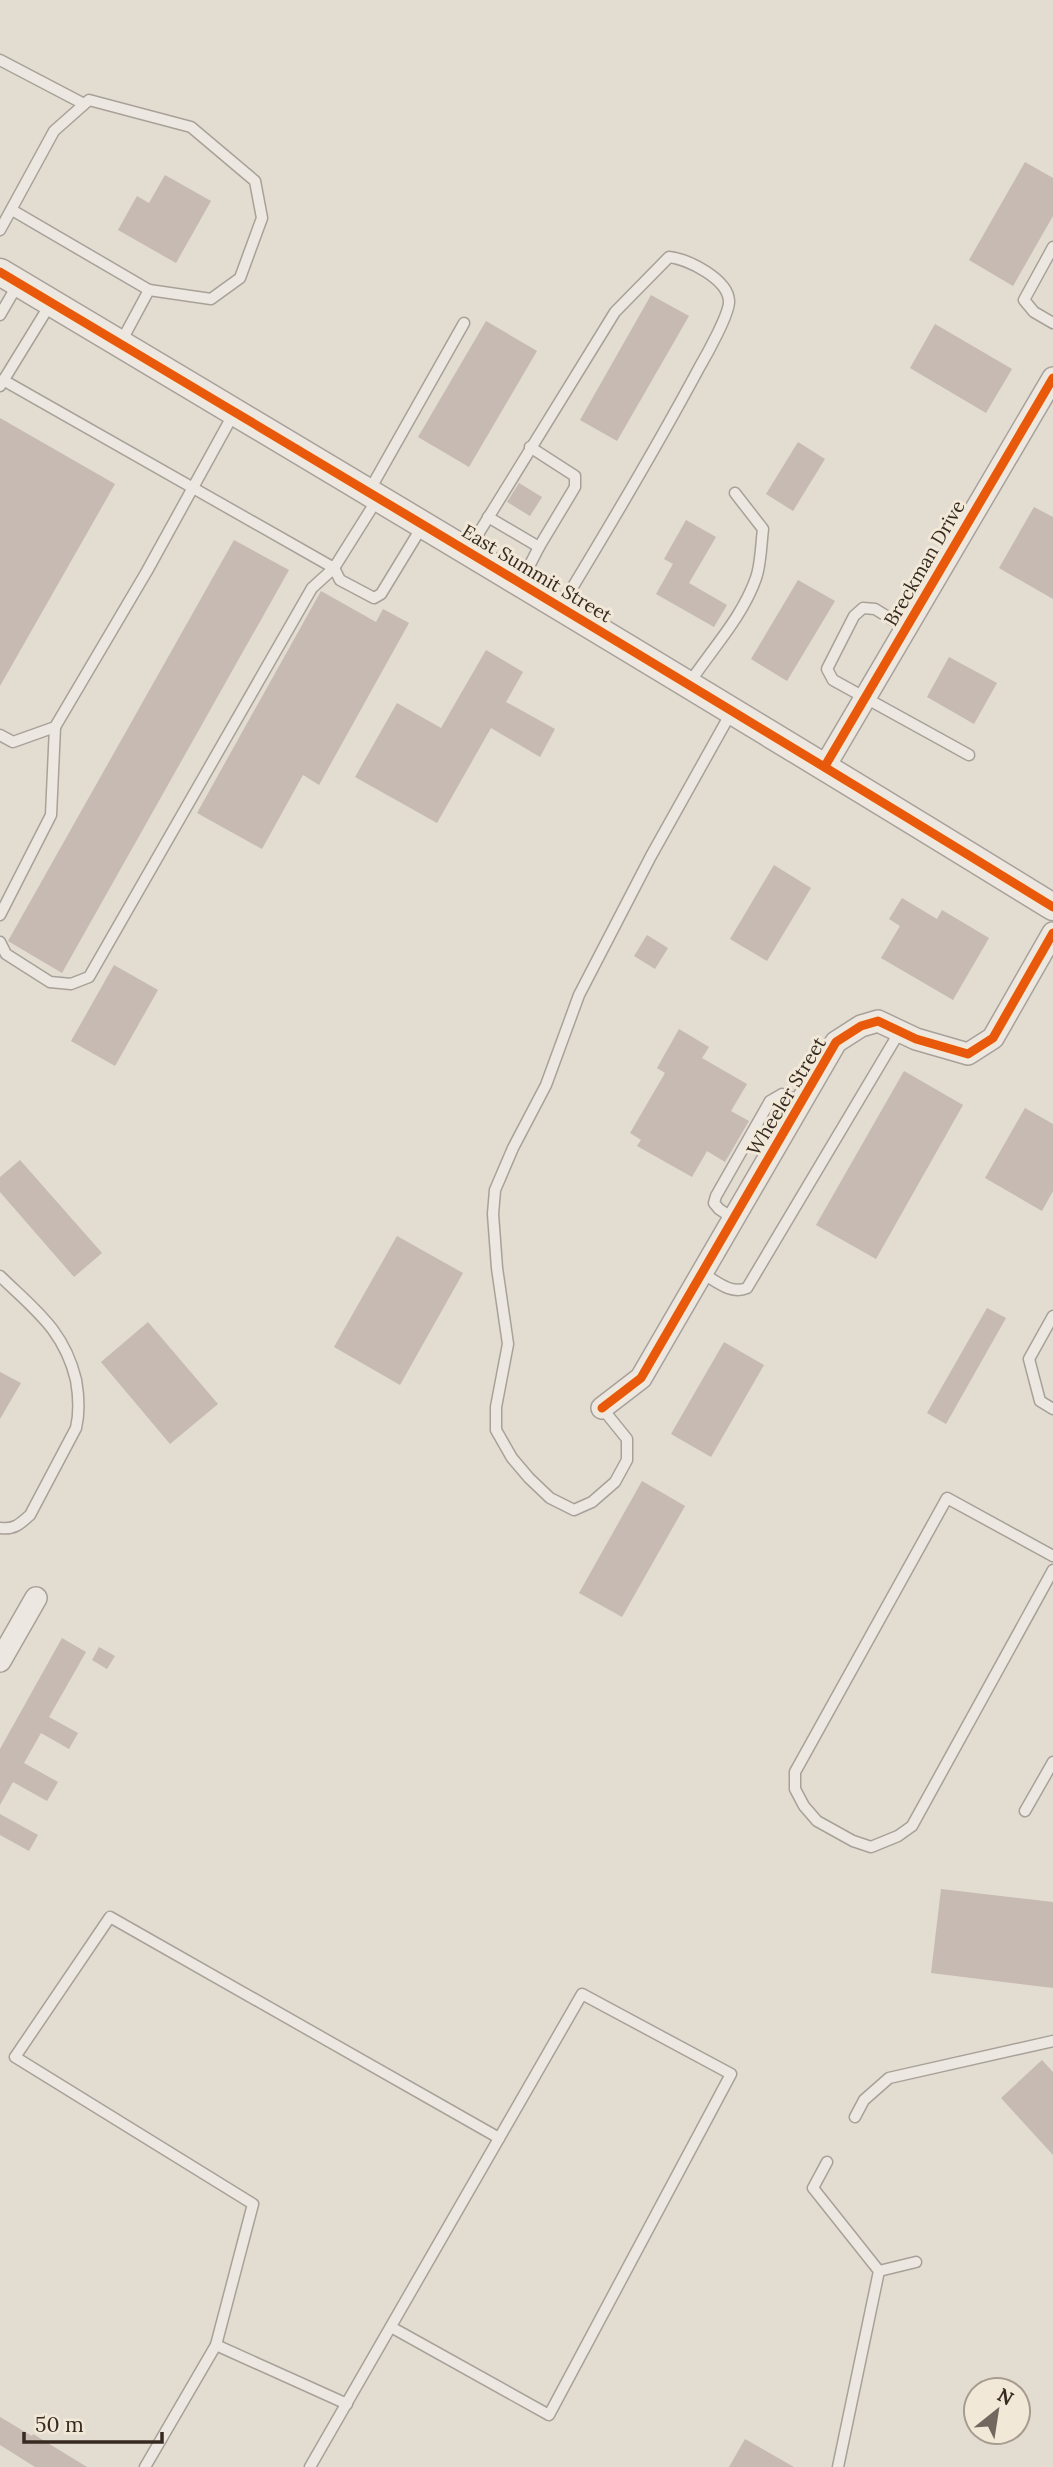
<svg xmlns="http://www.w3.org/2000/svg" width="1053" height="2467" viewBox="0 0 1053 2467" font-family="Lora,serif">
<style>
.building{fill:#c6bab2}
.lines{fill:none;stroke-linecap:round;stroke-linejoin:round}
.service-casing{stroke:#a8a199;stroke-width:13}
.minor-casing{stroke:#a8a199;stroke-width:24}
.tertiary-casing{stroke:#a8a199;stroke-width:29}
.service{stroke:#ece8e1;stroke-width:10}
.minor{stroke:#ece8e1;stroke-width:21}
.tertiary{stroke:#ece8e1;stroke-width:26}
.cycleway-casing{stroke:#f2e8d8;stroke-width:13}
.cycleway{stroke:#e8590c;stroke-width:9}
.labels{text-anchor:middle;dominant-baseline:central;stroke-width:6;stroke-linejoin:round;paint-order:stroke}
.street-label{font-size:19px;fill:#372a21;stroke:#f2e8d8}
</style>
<rect width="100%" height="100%" fill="#e2dcd1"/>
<g class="building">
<path d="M 1025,162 L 1053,178 L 1053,216 L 1013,286 L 969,260 Z"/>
<path d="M 165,175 L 211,201 L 176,263 L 118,230 L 137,196 L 149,203 Z"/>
<path d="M 651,295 L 689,316 L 617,441 L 580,420 Z"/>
<path d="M 486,321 L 537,351 L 469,467 L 418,437 Z"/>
<path d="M 935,324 L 1012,369 L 986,413 L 910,368 Z"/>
<path d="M 0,418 L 115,484 L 0,686 Z"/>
<path d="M 798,442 L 825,459 L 793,511 L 766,494 Z"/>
<path d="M 519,483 L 542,497 L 530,516 L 507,502 Z"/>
<path d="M 1034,507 L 1053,517 L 1053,599 L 999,568 Z"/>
<path d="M 686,520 L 716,537 L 689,583 L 727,605 L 714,627 L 656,594 L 673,564 L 664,559 Z"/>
<path d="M 234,540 L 289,570 L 62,973 L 8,941 Z"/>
<path d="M 798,580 L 835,601 L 787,681 L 751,659 Z"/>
<path d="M 321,591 L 376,622 L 383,609 L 409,623 L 319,785 L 303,775 L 262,849 L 197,813 Z"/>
<path d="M 486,650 L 523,672 L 506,702 L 555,729 L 540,757 L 491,728 L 437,823 L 355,777 L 397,703 L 441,728 Z"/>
<path d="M 949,657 L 997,683 L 974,724 L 927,697 Z"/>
<path d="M 774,865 L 811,888 L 767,961 L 730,939 Z"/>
<path d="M 902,898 L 937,919 L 942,910 L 989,938 L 953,1000 L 881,958 L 900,926 L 889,919 Z"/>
<path d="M 647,935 L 668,948 L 655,969 L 634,956 Z"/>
<path d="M 114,965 L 158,990 L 115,1066 L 71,1041 Z"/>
<path d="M 679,1029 L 709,1047 L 702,1058 L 747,1084 L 731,1111 L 749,1121 L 725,1162 L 707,1151 L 692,1177 L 637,1146 L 641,1140 L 630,1133 L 665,1073 L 657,1068 Z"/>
<path d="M 904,1071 L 963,1105 L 876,1259 L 816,1225 Z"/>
<path d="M 1025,1108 L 1053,1124 L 1053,1191 L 1042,1211 L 985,1178 Z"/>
<path d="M 20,1160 L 102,1253 L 74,1277 L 0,1192 L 0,1177 Z"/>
<path d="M 397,1236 L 463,1273 L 400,1385 L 334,1347 Z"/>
<path d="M 987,1308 L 1006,1318 L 946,1424 L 927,1413 Z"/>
<path d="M 148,1322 L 218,1404 L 170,1444 L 101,1362 Z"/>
<path d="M 724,1342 L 764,1365 L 711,1457 L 671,1434 Z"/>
<path d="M 0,1372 L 21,1383 L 0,1419 Z"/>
<path d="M 642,1481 L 685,1506 L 622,1617 L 579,1593 Z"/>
<path d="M 62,1638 L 86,1652 L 49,1717 L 78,1733 L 69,1749 L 41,1733 L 24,1763 L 58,1782 L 47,1801 L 13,1782 L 0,1805 L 0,1749 Z"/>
<path d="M 99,1647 L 115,1656 L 107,1669 L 92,1660 Z"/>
<path d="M 0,1814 L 38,1835 L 29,1851 L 0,1835 Z"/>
<path d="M 941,1889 L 1053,1902 L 1053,1988 L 931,1973 Z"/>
<path d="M 1042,2060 L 1053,2072 L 1053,2155 L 1001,2098 Z"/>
<path d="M 0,2417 L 32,2436 L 33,2434 L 87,2467 L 35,2467 L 0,2445 Z"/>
<path d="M 745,2439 L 794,2467 L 729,2467 Z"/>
</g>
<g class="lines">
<g class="service-casing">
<g id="service">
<path d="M 0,60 L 84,104"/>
<path d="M 12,210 L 149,290"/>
<path d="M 0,230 L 54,131 L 89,100 L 191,127 L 255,181 L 262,218 L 240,278 L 211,299 L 149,290 L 121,342"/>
<path d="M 1053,247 L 1024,300 L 1034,312 L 1053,323"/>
<path d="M 0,315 L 18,284"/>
<path d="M 3,380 L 334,568 L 378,498"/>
<path d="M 0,386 L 51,303"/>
<path d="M 368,493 L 464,323"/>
<path d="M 488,517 L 539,547 L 575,487 L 575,476 L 530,447"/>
<path d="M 467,552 L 615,312 L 669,257 C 688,259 728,279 729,301 C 730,313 706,356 699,368 C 655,450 608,529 560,608"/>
<path d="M 521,582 L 539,547"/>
<path d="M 906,628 L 875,609 L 863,608 L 854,616 L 827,669 L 833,680 L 969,755"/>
<path d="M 688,685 C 711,650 742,618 756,578 C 761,564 761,545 763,529 L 735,493"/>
<path d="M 0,735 L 13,742 L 55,727 L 147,571 L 234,413"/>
<path d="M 0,915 L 51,815 L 55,727"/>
<path d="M 0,942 L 6,954 L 50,982 L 71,984 L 89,977 L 312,588 L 334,568 L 340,580 L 374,598 L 381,594 L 423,525"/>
<path d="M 734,1219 L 719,1209 L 714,1203 L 716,1196 L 770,1101 L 782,1094 L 802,1102"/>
<path d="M 702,1273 C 716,1281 731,1295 747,1288 L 900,1031"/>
<path d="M 0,1276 C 35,1310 64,1330 76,1380 C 79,1397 80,1411 76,1428 L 30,1515 C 20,1524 14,1530 0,1528"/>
<path d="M 1053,1316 L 1029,1359 L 1040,1401 L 1053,1409"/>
<path d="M 602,1408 L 627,1439 L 627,1460 L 615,1482 L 592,1502 L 574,1510 L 550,1498 L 529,1478 L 512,1458 L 496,1430 L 496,1407 L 508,1344 L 497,1268 L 493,1214 L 495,1190 L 513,1148 L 546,1085 L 579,995 L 651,856 L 732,711"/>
<path d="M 1053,1556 L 947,1498 L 795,1772 L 795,1789 L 804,1806 L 817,1821 L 853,1841 L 871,1847 L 898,1836 L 912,1826 L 1053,1570"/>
<path d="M 1025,1811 L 1053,1762"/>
<path d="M 855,2117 L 864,2100 L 889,2078 L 1053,2041"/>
<path d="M 827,2162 L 813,2188 L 879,2271 L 838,2467"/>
<path d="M 879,2271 L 916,2262"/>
<path d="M 347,2404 L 216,2345 L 253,2204 L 15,2057 L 110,1917 L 499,2138"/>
<path d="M 145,2467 L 216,2345"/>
<path d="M 310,2467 L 582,1994 L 731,2074 L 549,2415 L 391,2327"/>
</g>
</g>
<g class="minor-casing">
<g id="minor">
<path d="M 825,766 L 1053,378"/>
<path d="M 602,1408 L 641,1378 L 836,1042 L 861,1026 L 878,1021 L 916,1039 L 968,1054 L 993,1038 L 1053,933"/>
<path d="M 0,1661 L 36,1598"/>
</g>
</g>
<g class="tertiary-casing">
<path id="tertiary" d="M 0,272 C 352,482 704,692 1053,907"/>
</g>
<use href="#service" class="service"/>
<use href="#minor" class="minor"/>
<use href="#tertiary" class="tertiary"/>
<g class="cycleway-casing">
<g id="cycleway">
<path d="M 0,272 C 352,482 704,692 1053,907"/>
<path d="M 825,766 L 1053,378"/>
<path d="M 602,1408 L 641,1378 L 836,1042 L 861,1026 L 878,1021 L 916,1039 L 968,1054 L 993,1038 L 1053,933"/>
</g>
</g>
<use href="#cycleway" class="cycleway"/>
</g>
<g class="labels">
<g class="street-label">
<text transform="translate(924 563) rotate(-60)">Breckman Drive</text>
<text transform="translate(537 573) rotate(31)">East Summit Street</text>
<text transform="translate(786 1096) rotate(-59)">Wheeler Street</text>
</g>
</g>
<g transform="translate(997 2411) rotate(30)"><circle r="33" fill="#f2e8d8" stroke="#a79c8f" stroke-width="2"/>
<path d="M0-5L12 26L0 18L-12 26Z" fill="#73685f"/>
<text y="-10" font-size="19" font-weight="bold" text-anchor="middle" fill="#372a21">N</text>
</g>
<path d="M24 2432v10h138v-10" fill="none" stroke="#372a21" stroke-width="3.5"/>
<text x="35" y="2432" font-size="21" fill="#372a21" stroke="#f2e8d8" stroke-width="5" paint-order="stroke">50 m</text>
</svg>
